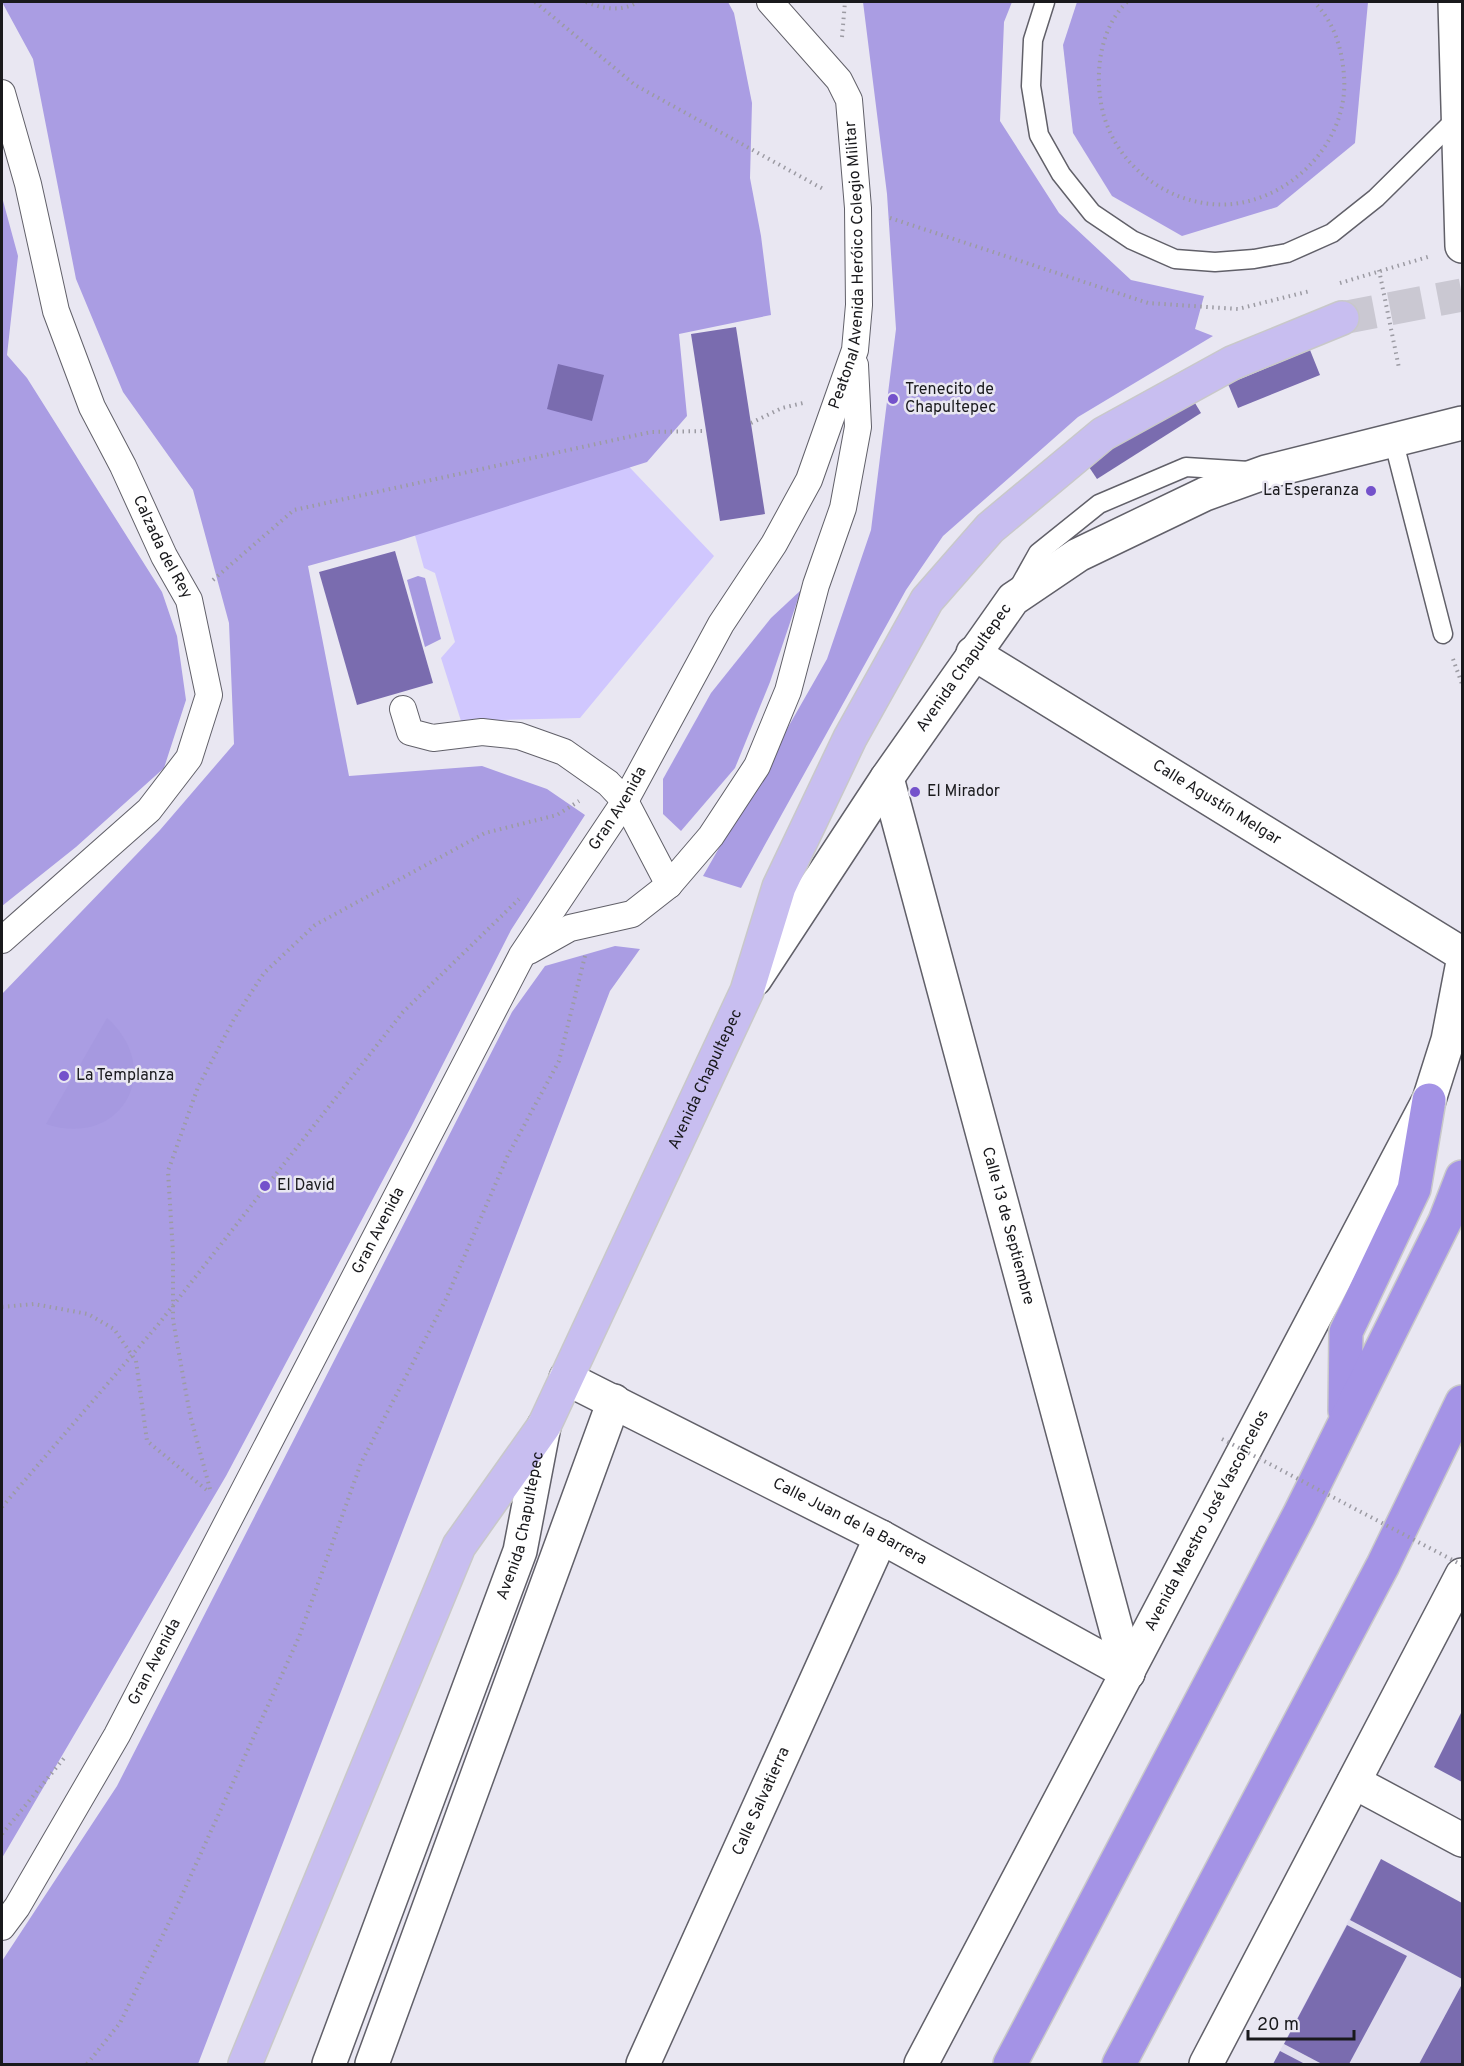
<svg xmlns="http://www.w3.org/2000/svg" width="1464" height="2066" viewBox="0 0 1464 2066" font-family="Overpass,sans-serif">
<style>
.built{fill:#dfdcee}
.green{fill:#d0c7fe}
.forest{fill:#aa9de3}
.water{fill:#a699e0}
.building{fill:#7a6caf}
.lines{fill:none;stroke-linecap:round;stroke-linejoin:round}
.primary-tunnel{stroke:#cac8d2;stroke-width:33;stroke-dasharray:33 16;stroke-linecap:butt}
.service-casing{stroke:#616069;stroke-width:21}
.pedestrian-casing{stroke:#616069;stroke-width:28}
.minor-casing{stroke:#616069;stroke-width:36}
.tertiary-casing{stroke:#616069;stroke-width:36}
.secondary-casing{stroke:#616069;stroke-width:36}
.primary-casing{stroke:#c8c8c9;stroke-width:36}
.motorway-casing{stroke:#c8c8c9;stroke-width:36}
.path{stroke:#9c9ba3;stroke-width:4;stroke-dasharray:1.5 4.5;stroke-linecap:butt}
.service{stroke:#fff;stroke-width:18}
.pedestrian{stroke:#fff;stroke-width:26}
.minor{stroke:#fff;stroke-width:33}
.tertiary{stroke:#fff;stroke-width:33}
.secondary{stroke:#fff;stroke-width:33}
.primary{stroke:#c8bef0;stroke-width:33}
.motorway{stroke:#a493e6;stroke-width:33}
.path-bridge{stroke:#9c9ba3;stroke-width:4;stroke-dasharray:1.5 4.5;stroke-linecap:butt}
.poi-dot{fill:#7452cb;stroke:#e9e7f2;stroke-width:2}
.labels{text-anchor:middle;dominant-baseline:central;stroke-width:5;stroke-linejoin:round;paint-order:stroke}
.street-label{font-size:16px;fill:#19191c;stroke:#e9e7f2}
.poi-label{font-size:16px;fill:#19191c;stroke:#e9e7f2;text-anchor:start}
</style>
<rect width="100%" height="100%" fill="#e9e7f2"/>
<path class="built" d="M 1381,1859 L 1422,1881 L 1391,1941 L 1462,1979 L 1462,1984 L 1419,2064 L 1273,2064 Z"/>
<path class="green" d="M 616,453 L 714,556 L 580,718 L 461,721 L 441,658 L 455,642 L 435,573 L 424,568 L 405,499 Z"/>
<g class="forest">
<path d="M 2,2 L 728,2 L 734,13 L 752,103 L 750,178 L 761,236 L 771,315 L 679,334 L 687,416 L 647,462 L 398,541 L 308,566 L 349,776 L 482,766 L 547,789 L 585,815 L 511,930 L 411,1127 L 226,1476 L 2,1858 L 2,994 L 160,830 L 234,744 L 229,623 L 193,490 L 123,392 L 76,279 L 33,59 Z"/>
<path d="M 863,2 L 1012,2 L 1004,22 L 1000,121 L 1059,213 L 1131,280 L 1204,296 L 1195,329 L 1213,336 L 1078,417 L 943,536 L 906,590 L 741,888 L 703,876 L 827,659 L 871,530 L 896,329 L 887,194 Z"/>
<path d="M 1077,2 L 1368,2 L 1355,143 L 1277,207 L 1182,236 L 1112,196 L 1073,133 L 1063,45 Z"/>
<path d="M 2,197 L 18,256 L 7,355 L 27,378 L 162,592 L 177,636 L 186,700 L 164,768 L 76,847 L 2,906 Z"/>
<path d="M 801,590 L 770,682 L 735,768 L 681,831 L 663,814 L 663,779 L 711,693 L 771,618 Z"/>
<path d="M 615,946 L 640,949 L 610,991 L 198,2064 L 2,2064 L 2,1961 L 117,1786 L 512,1012 L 545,966 Z"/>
</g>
<g class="water">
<path d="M 418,576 L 425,578 L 441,639 L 425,647 L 407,580 Z"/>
<path d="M 107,1018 C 166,1071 120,1149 46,1124 Z"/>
</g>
<g class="building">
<path d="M 736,327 L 765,514 L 720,521 L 691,334 Z"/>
<path d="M 1310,350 L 1320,375 L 1238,408 L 1228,384 Z"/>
<path d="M 558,364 L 604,375 L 592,421 L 547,409 Z"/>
<path d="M 1192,398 L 1201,413 L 1097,479 L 1087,464 Z"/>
<path d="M 395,551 L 433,683 L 357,705 L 319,572 Z"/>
<path d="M 1462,1711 L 1462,1782 L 1434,1767 Z"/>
<path d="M 1381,1859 L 1462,1903 L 1462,1979 L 1350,1920 Z"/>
<path d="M 1347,1925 L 1407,1956 L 1349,2064 L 1322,2064 L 1284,2044 Z"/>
<path d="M 1462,1984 L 1462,2064 L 1419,2064 Z"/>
<path d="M 1280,2051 L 1305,2064 L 1273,2064 Z"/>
</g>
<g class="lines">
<path class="primary-tunnel" d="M 1342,318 L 1462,295"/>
<g class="service-casing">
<g id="service">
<path d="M 1045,2 L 1033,40 L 1031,86 L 1039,135 L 1061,174 L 1092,213 L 1132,240 L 1175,259 L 1215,262 L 1254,259 L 1287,253 L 1332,233 L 1376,198 L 1458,117"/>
<path d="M 1393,439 L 1443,634"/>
<path d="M 1019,587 L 1038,553 L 1099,504 L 1186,467 L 1249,471"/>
</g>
</g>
<g class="pedestrian-casing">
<g id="pedestrian">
<path id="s1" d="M 2,93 L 28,184 L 56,311 L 92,407 L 123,466 L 164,556 L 189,600 L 209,695 L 189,758 L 149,810 L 2,940"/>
<path d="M 403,709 L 410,732 L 433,738 L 482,732 L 519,736 L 564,752 L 608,783 L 625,801 L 669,885"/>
<path d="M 529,951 L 570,928 L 632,914 L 669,885 L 711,836 L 757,766 L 788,691 L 816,585 L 843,508 L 858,427 L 855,365"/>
<path id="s2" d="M 2,1927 L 17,1907 L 117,1735 L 522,955 L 625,801 L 721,624 L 774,544 L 809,480 L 855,350 L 859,305 L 858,208 L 849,100 L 839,80 L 770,2"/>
</g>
</g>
<g class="minor-casing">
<g id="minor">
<path id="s3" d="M 973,653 L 1462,954"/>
<path id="s4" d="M 887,778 L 1128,1673"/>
<path id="s5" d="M 566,1378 L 881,1537 L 1128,1673"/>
<path d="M 1354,1782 L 1462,1840"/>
<path d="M 372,2064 L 614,1401"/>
<path id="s6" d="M 643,2064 L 881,1537"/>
</g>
</g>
<g class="tertiary-casing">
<g id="tertiary">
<path id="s7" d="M 755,979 L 887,778 L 1013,599 L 1078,555 L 1205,494 L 1266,472 L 1462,423"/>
<path id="s8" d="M 329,2064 L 520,1551 L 544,1426"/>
</g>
</g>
<g class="secondary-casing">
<g id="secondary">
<path d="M 1455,2 L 1462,246"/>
<path id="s9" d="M 921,2064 L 1429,1100 L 1448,1040 L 1462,967"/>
<path d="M 1206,2064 L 1462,1575"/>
</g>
</g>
<g class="primary-casing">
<g id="primary">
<path id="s10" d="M 245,2064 L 459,1546 L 544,1426 L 747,991 L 779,887 L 850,738 L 927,600 L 990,528 L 1103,434 L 1232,363 L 1342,318"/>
</g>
</g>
<g class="motorway-casing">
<g id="motorway">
<path d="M 1345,1411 L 1346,1332 L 1414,1189 L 1429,1100"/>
<path d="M 1010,2064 L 1299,1515 L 1445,1221 L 1462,1177"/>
<path d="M 1119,2064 L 1383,1565 L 1462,1402"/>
</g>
</g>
<g class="path">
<path d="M 535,2 L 635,85 L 825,190"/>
<path d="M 586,2 C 603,9 621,12 638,2"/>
<path d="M 1127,2 C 1101,27 1095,69 1101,103 C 1111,164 1171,210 1233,204 C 1295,197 1349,139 1344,76 C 1342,48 1334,22 1314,2"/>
<path d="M 842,37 L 845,2"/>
<path d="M 890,218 L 1148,303 L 1238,309 L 1310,291"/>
<path d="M 1379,270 L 1399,368"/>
<path d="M 1340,283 L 1431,256"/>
<path d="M 751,423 L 782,408 L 803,403"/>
<path d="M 213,580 L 294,510 L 651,432 L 706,431"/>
<path d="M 1453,659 L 1462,684"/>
<path d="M 2,1307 L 34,1304 L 88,1314 L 114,1329 L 136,1361 L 147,1441 L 209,1492"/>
<path d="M 210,1489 L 190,1415 L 173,1320 L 173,1253 L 168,1171 L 198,1087 L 234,1019 L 264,973 L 315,925 L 485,833 L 557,815 L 579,801"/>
<path d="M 2,1507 L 157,1326 L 403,1012 L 519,899"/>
<path d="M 2,1834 L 65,1757"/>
<path d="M 87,2064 L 120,2023 L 177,1906 L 299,1637 L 361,1463 L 446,1299 L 508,1155 L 559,1061 L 585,956"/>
</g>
<use href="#service" class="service"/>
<use href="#pedestrian" class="pedestrian"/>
<use href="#minor" class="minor"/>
<use href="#tertiary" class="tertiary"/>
<use href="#secondary" class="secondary"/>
<use href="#primary" class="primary"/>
<use href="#motorway" class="motorway"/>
<path class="path-bridge" d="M 1222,1439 L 1462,1565"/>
</g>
<g class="poi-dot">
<circle cx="893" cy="399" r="6"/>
<circle cx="1371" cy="491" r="6"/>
<circle cx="915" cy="792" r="6"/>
<circle cx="64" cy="1076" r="6"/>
<circle cx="265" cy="1186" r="6"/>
</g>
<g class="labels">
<g class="street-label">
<text stroke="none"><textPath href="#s2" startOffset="1880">Peatonal Avenida Heróico Colegio Militar</textPath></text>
<text stroke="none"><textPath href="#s1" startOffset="484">Calzada del Rey</textPath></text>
<text stroke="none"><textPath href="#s7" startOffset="375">Avenida Chapultepec</textPath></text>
<text stroke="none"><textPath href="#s3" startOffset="286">Calle Agustín Melgar</textPath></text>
<text stroke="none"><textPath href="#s2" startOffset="1278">Gran Avenida</textPath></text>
<text stroke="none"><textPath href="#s10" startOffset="1090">Avenida Chapultepec</textPath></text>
<text stroke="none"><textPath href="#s4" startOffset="464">Calle 13 de Septiembre</textPath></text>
<text stroke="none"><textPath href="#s2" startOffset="792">Gran Avenida</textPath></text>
<text stroke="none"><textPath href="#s9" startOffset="614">Avenida Maestro José Vasconcelos</textPath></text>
<text stroke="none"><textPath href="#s5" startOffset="318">Calle Juan de la Barrera</textPath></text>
<text stroke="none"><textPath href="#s8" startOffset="572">Avenida Chapultepec</textPath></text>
<text stroke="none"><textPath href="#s2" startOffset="306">Gran Avenida</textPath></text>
<text stroke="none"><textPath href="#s6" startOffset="288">Calle Salvatierra</textPath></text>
</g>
<g class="poi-label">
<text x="905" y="390">Trenecito de<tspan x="905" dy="18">Chapultepec</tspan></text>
<text x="1359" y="491" text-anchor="end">La Esperanza</text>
<text x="927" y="792">El Mirador</text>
<text x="76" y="1076">La Templanza</text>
<text x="277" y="1186">El David</text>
</g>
</g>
<rect width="1464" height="2066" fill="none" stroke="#19191c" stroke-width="6"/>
<path d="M1248 2030v9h106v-9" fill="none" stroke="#19191c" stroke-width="3"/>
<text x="1257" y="2030" font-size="18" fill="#19191c" stroke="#e9e7f2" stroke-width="4.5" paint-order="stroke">20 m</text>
</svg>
